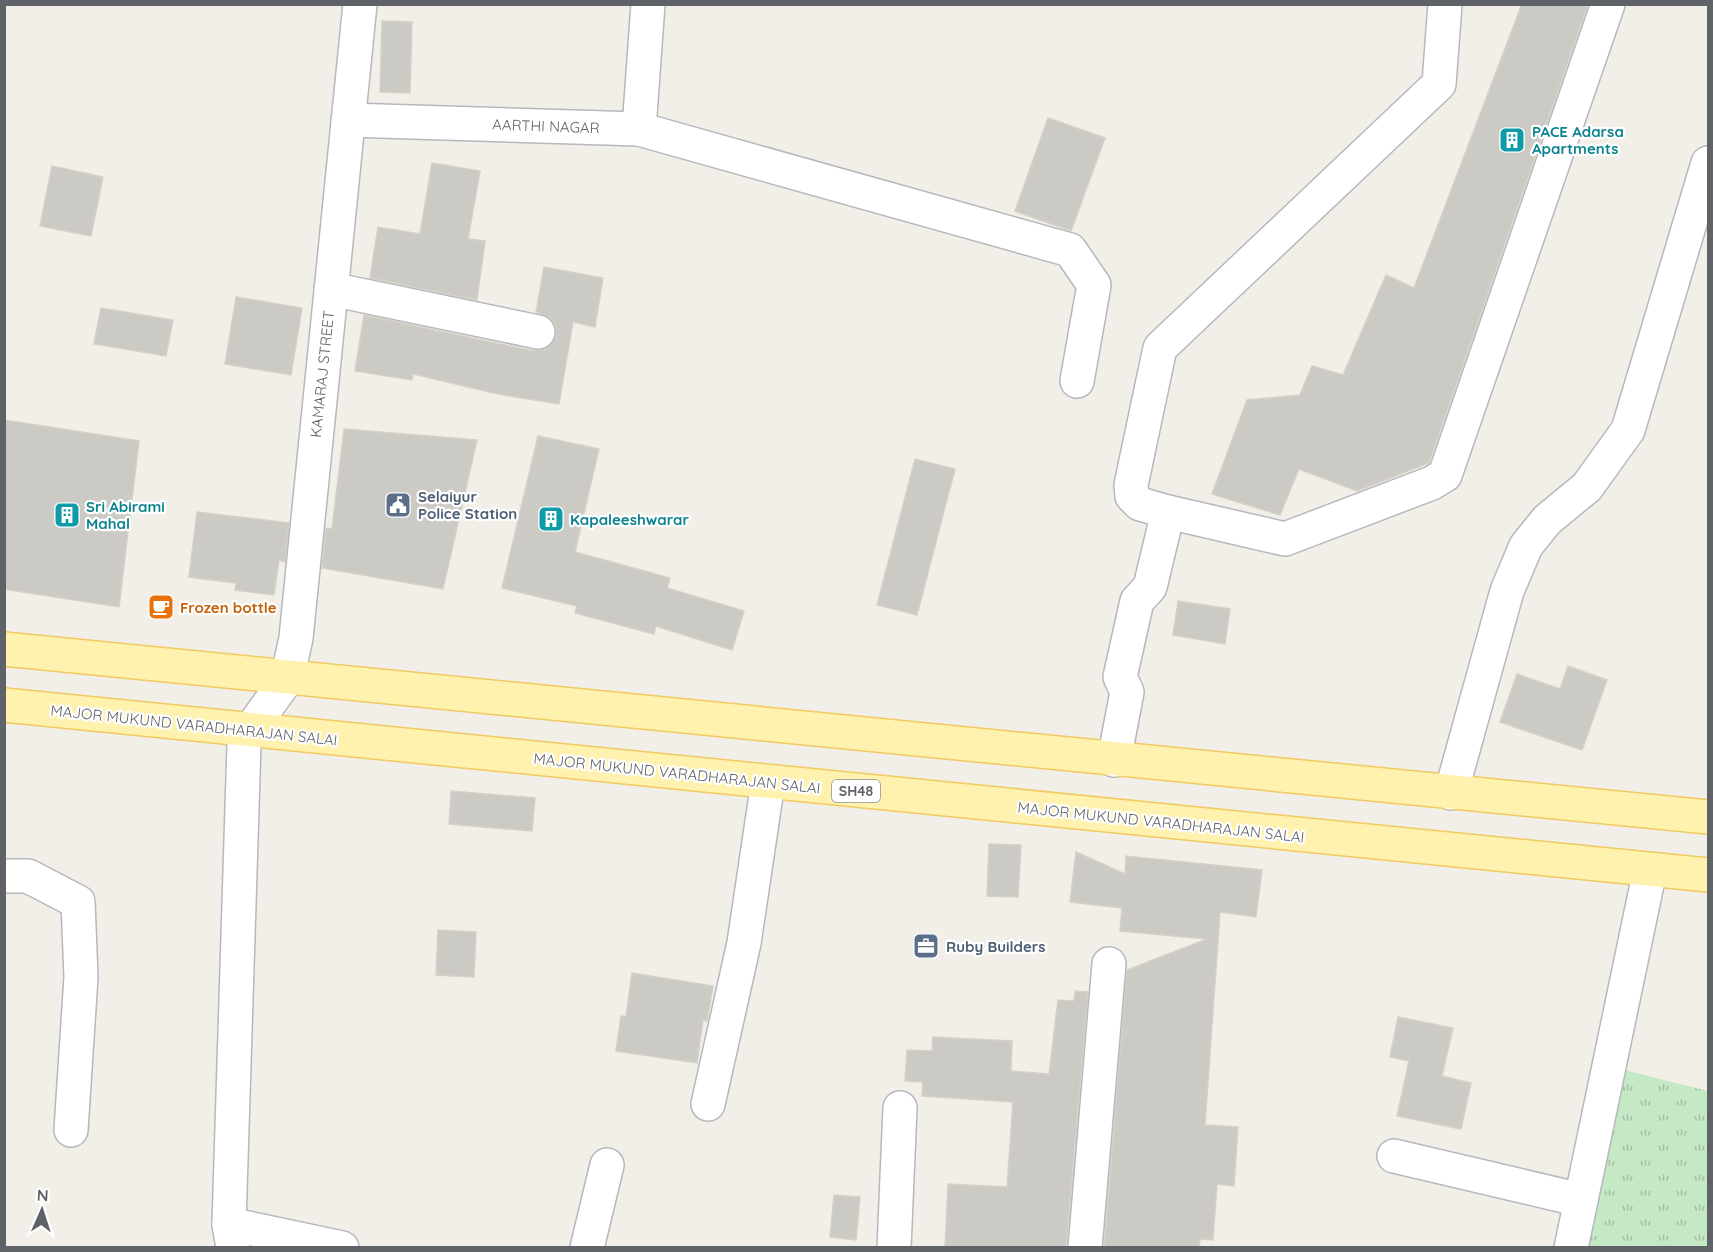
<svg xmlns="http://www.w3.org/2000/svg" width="1713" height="1252" viewBox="0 0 1713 1252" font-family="Quicksand,sans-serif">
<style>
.grass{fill:url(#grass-tufts)}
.building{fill:#cccac5;stroke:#d6d1c6;stroke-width:1.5}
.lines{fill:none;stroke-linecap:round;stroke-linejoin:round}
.minor-casing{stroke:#b5b8bc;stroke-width:36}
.major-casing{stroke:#f2c960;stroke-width:36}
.minor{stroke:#fff;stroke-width:33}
.major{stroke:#fff2af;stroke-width:33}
.labels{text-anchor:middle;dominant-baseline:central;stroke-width:4.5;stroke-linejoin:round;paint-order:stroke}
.shield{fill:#fff;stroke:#8f9295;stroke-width:1.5}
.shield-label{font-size:14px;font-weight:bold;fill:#5f6368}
.street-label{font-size:15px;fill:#5f6368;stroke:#fff}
.culture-label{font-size:15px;font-weight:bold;fill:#0d838f;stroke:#fff;text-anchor:start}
.service-label{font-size:15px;font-weight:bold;fill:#4e5e75;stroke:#fff;text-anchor:start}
.food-label{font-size:15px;font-weight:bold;fill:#c56008;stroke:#fff;text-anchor:start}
</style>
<defs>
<pattern id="grass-tufts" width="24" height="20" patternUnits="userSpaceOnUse" patternTransform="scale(1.5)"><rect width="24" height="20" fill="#c5e8c5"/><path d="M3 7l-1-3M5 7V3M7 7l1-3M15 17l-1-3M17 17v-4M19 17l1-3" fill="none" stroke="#a3c0a4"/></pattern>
</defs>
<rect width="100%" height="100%" fill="#f1efe8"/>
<path class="grass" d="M 1624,1070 L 1708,1091 L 1708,1247 L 1586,1248 Z"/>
<g class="building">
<path d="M 1522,4 L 1588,4 L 1429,463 L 1357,491 L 1299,469 L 1280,515 L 1212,494 L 1247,400 L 1300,395 L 1312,366 L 1343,375 L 1386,275 L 1414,288 Z"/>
<path d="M 382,21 L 412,22 L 410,93 L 380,92 Z"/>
<path d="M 1048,118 L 1105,138 L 1071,231 L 1015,211 Z"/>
<path d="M 432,163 L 480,171 L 468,239 L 485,241 L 477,300 L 370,278 L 378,227 L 420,234 Z"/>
<path d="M 52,166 L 103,177 L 91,236 L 40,226 Z"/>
<path d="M 544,267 L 603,278 L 595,327 L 573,322 L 559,404 L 498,394 L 413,374 L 412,380 L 355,371 L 364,315 L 529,350 L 544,350 L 552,344 L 556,335 L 556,326 L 551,318 L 536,312 Z"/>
<path d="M 236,297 L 302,308 L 291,375 L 225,364 Z"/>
<path d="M 101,308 L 173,320 L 166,356 L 94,344 Z"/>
<path d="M 4,420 L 139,441 L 119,607 L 4,589 Z"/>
<path d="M 344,429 L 477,440 L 443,589 L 322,568 L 326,528 L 332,529 Z"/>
<path d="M 538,436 L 599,449 L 575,552 L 670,578 L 667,588 L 744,611 L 732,650 L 656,626 L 654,634 L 575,613 L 577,606 L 502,588 Z"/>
<path d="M 915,459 L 955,469 L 917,615 L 877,605 Z"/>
<path d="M 197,512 L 289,523 L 285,562 L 279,560 L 274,595 L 235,590 L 236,583 L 189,577 Z"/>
<path d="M 1178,601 L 1230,609 L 1225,644 L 1173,635 Z"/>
<path d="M 1568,666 L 1607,680 L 1582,750 L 1500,722 L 1517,674 L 1560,689 Z"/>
<path d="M 451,791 L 535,798 L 532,831 L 449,824 Z"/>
<path d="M 989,844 L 1021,845 L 1018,897 L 987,896 Z"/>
<path d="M 1076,852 L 1125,874 L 1126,856 L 1262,870 L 1256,917 L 1220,912 L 1205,1125 L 1238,1127 L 1234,1186 L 1217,1184 L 1213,1240 L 1200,1239 L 1199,1248 L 1104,1248 L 1127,970 L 1207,939 L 1120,931 L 1122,908 L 1070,902 Z"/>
<path d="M 438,930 L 476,932 L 474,977 L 436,975 Z"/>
<path d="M 632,973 L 713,986 L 707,1021 L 703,1020 L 697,1063 L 616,1051 L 621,1016 L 626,1017 Z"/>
<path d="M 1075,991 L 1088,992 L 1066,1248 L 945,1248 L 948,1184 L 1007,1187 L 1013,1102 L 922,1096 L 923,1082 L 905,1081 L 907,1050 L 932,1051 L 933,1037 L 1012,1041 L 1011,1071 L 1049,1074 L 1058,1000 L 1074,1001 Z"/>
<path d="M 1398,1017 L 1453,1028 L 1442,1076 L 1471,1083 L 1461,1129 L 1397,1116 L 1409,1061 L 1390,1057 Z"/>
<path d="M 834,1195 L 860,1197 L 856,1240 L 830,1237 Z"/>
</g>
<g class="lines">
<g class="minor-casing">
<g id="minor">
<path d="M 348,120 L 639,129 L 1070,250 L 1094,285 L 1077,381"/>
<path d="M 639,129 L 648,4"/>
<path d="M 331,289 L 538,332"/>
<path d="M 1168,512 L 1140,504 L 1132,496 L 1131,485 L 1160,348 L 1439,84 L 1445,4"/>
<path d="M 1114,760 L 1127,692 L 1120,677 L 1137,601 L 1150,587 L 1168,512 L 1285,539 L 1432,483 L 1445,475 L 1608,4"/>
<path d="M 1451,793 L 1507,591 L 1526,546 L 1547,520 L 1587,487 L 1628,430 L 1708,163"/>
<path d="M 4,876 L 28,876 L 78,902 L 81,977 L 71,1130"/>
<path d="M 708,1104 L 744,943 L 768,782"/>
<path d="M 1394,1156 L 1581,1200"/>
<path d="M 229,1224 L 342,1248"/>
<path d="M 233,1248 L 229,1224 L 244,744 L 250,730 L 287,679 L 296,638 L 360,4"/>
<path d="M 587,1248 L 607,1165"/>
<path d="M 894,1248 L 900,1108"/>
<path d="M 1085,1248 L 1109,964"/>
<path d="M 1571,1248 L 1650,870"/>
</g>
</g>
<g class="major-casing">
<g id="major">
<path d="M 4,649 L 1708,817"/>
<path d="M 4,705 L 1708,875"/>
</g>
</g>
<use href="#minor" class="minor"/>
<use href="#major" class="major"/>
</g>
<defs>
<g id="building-square" transform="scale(1.35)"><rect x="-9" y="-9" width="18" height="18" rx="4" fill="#0f9aa8" stroke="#fff"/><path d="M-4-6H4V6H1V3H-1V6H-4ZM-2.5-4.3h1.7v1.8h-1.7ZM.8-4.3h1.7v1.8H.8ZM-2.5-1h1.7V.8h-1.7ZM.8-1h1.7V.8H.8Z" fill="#fff"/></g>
<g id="civic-square" transform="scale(1.35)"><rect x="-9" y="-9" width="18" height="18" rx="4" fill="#5c6f8a" stroke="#fff"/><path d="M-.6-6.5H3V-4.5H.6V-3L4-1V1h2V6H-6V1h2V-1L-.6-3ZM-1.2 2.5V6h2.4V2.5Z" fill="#fff"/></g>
<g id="cafe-square" transform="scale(1.35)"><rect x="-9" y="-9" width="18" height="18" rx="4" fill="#e8710a" stroke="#fff"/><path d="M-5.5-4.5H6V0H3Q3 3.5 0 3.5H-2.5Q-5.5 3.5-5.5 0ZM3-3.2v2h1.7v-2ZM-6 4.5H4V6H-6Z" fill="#fff"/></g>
<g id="office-square" transform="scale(1.35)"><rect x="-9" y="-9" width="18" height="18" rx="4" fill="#5c6f8a" stroke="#fff"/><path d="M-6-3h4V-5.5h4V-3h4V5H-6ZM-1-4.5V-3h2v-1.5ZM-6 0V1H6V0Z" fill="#fff"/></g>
</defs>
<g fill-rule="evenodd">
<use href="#building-square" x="1512" y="140"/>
<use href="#civic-square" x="398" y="505"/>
<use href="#building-square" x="67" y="515"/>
<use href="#building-square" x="551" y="519"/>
<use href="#cafe-square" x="161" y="607"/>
<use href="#office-square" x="926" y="946"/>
</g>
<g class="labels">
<rect class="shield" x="832" y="780" width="48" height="22" rx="4.5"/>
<g class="shield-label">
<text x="856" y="791">SH48</text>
</g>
<g class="street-label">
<text transform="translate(546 126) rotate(2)">AARTHI NAGAR</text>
<text transform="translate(322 374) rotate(-84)">KAMARAJ STREET</text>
<text transform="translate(194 725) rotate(6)">MAJOR MUKUND VARADHARAJAN SALAI</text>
<text transform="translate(677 773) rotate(6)">MAJOR MUKUND VARADHARAJAN SALAI</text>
<text transform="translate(1161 822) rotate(6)">MAJOR MUKUND VARADHARAJAN SALAI</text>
</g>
<g class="culture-label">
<text x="1532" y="131">PACE Adarsa<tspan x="1532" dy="17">Apartments</tspan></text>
<text x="86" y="506">Sri Abirami<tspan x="86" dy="17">Mahal</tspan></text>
<text x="570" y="519">Kapaleeshwarar</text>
</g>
<g class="service-label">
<text x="418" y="496">Selaiyur<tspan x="418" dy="17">Police Station</tspan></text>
<text x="946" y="946">Ruby Builders</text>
</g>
<g class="food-label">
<text x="180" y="607">Frozen bottle</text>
</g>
</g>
<rect width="1713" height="1252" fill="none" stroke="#5f6368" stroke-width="12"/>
<g transform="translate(42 1210) rotate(3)" stroke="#ffffff" stroke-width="4.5" paint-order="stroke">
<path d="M0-4.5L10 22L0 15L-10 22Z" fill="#5f6368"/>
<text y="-9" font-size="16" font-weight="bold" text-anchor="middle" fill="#5f6368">N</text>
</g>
</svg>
